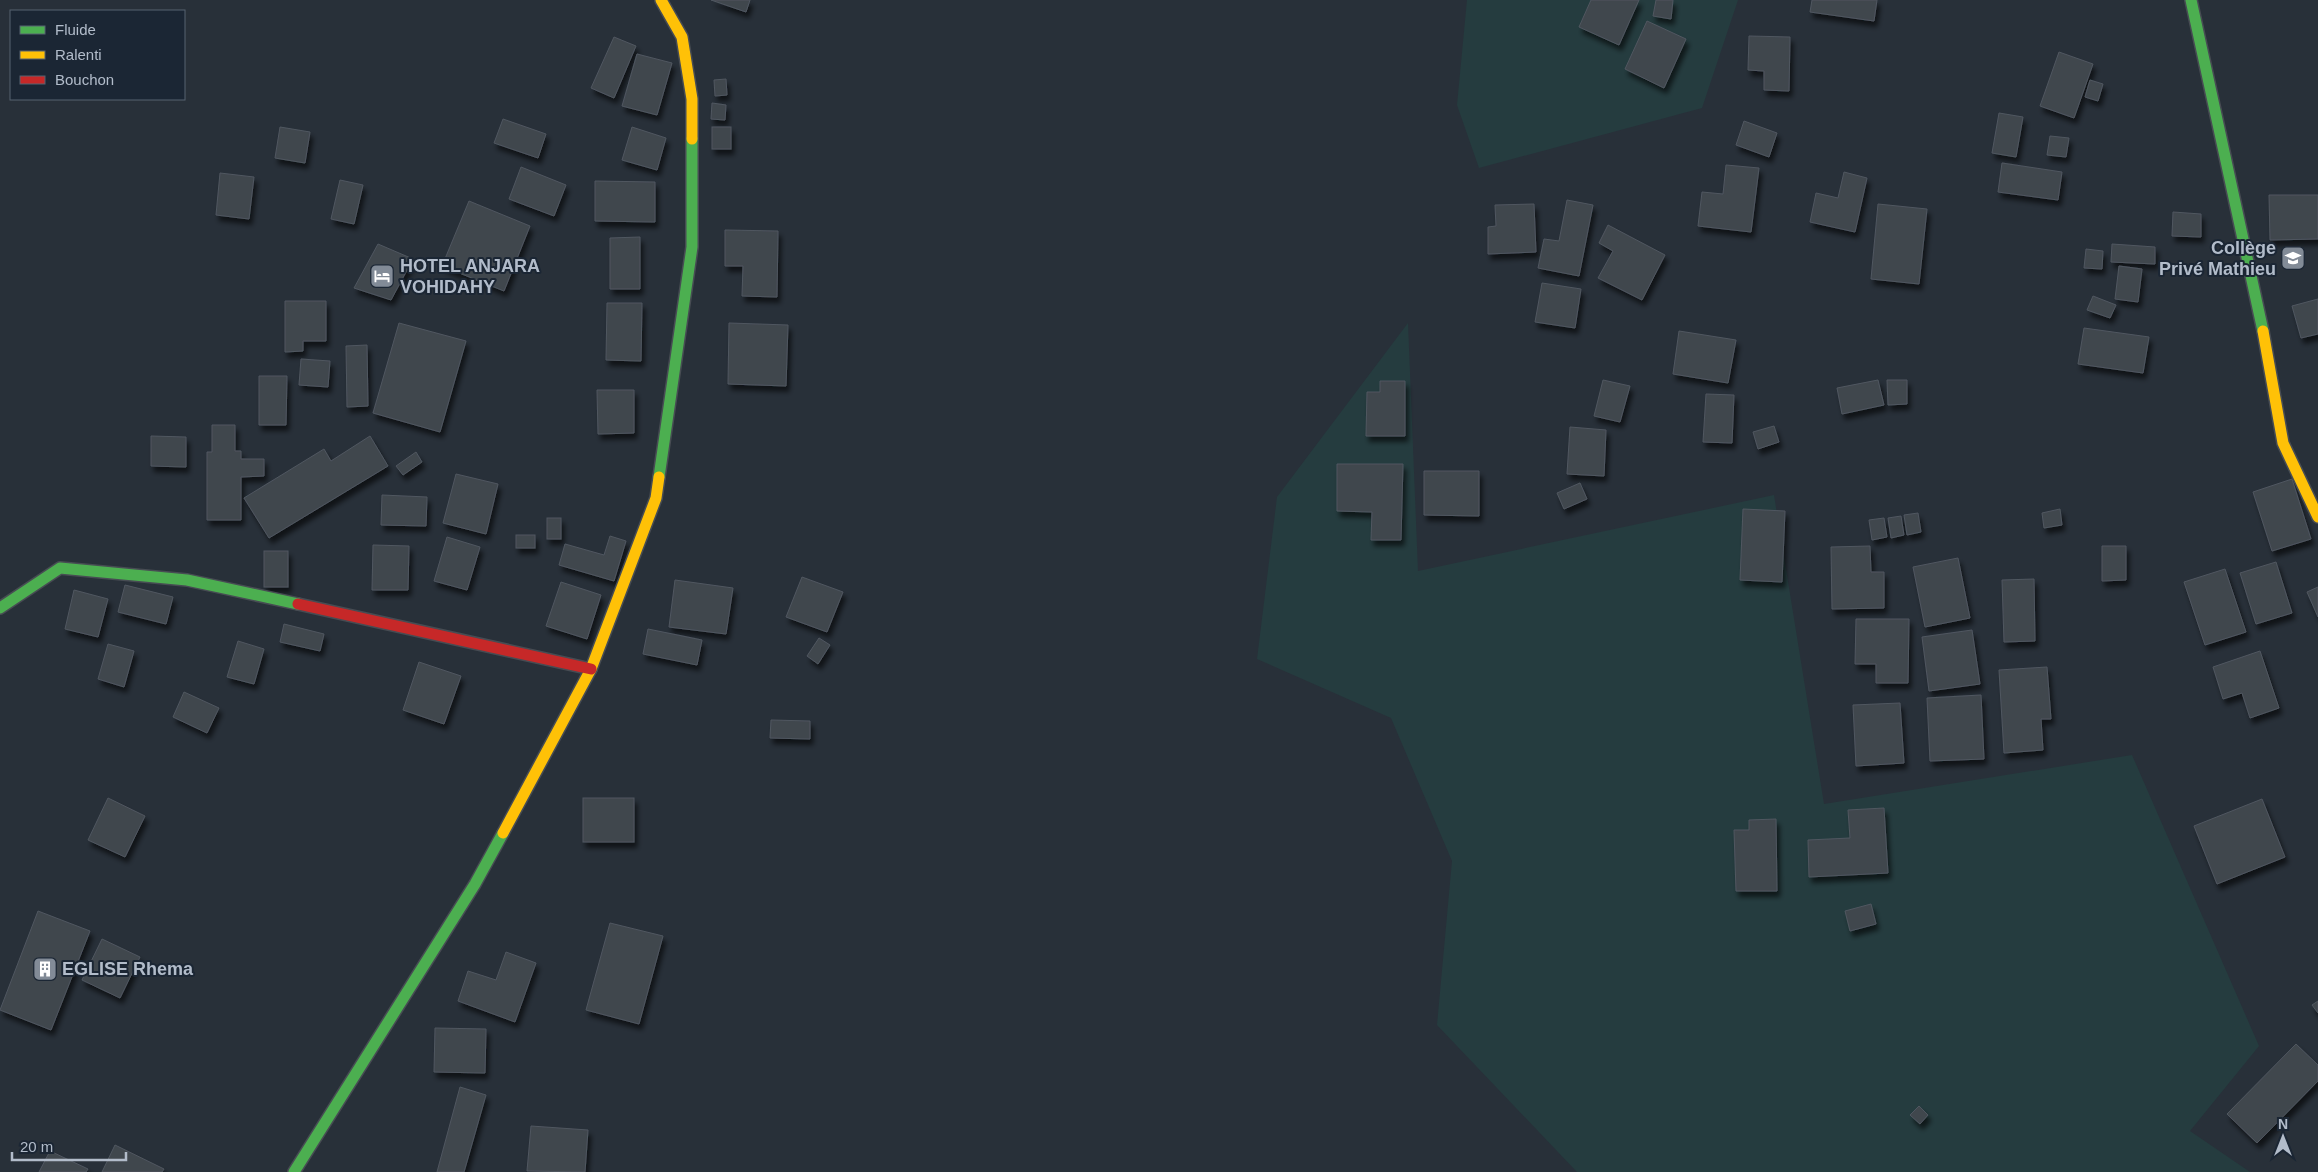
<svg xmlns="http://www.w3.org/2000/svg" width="2318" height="1172" viewBox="0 0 2318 1172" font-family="Arial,sans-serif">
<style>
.green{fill:#253c3f}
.building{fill:#40464e;stroke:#505760;filter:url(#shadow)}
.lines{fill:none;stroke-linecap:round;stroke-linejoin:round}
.fast-casing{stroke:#474c53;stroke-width:14}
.slow-casing{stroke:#474c53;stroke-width:14}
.jam-casing{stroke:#474c53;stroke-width:14}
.fast{stroke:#4caf50;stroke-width:11}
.slow{stroke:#ffc107;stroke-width:11}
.jam{stroke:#c62828;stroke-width:11}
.labels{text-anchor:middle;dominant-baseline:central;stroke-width:4;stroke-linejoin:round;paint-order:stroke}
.poi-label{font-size:18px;font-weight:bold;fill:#b2bcca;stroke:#1b2634;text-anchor:start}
</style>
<defs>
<filter id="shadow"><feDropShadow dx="3" dy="5.5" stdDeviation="2.5" flood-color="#0009"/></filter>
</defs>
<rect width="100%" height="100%" fill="#283039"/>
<g class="green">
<path d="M 1467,0 L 1738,0 L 1702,108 L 1479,168 L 1457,105 Z"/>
<path d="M 1408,323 L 1418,571 L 1774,495 L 1824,804 L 2132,755 L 2259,1046 L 2190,1131 L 2250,1172 L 1577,1172 L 1437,1025 L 1452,861 L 1391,718 L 1257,659 L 1277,497 Z"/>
</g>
<g class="building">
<path d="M 711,0 L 750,0 L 746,12 Z"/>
<path d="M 1591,0 L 1639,0 L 1619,45 L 1579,27 Z"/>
<path d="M 1656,0 L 1673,0 L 1671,19 L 1653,16 Z"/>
<path d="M 1812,0 L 1877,0 L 1874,21 L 1810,12 Z"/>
<path d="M 1647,21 L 1686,39 L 1664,88 L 1625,69 Z"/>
<path d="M 1749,36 L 1790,37 L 1789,91 L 1764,90 L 1764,71 L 1748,70 Z"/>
<path d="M 614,37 L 636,46 L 614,98 L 591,88 Z"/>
<path d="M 2059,52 L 2093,64 L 2074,118 L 2040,106 Z"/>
<path d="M 637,54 L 672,63 L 657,115 L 622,106 Z"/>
<path d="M 726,79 L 727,95 L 715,96 L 714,80 Z"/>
<path d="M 2090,80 L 2103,84 L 2098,101 L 2085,97 Z"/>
<path d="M 712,103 L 726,105 L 725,120 L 711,119 Z"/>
<path d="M 1999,113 L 2023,117 L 2016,157 L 1992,153 Z"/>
<path d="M 503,119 L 546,134 L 538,158 L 494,143 Z"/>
<path d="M 1744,121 L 1777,133 L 1769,157 L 1736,145 Z"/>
<path d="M 280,127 L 310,132 L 305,163 L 275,158 Z"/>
<path d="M 632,127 L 666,138 L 657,170 L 622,160 Z"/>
<rect x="712" y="127" width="19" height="22"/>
<path d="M 2050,136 L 2069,138 L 2066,157 L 2047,155 Z"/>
<path d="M 2002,163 L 2062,172 L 2058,200 L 1998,192 Z"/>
<path d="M 1726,165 L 1759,168 L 1751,232 L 1698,226 L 1702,192 L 1723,194 Z"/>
<path d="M 521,167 L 566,185 L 554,216 L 509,199 Z"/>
<path d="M 1844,172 L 1867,178 L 1855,232 L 1810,222 L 1816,193 L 1838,198 Z"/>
<path d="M 220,173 L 254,177 L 249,219 L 216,215 Z"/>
<path d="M 340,180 L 363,185 L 354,224 L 331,219 Z"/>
<path d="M 595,181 L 655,182 L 655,222 L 595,221 Z"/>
<path d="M 2269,195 L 2318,195 L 2318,239 L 2270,240 Z"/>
<path d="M 1567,200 L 1593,205 L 1579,276 L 1538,268 L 1544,239 L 1559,241 Z"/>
<path d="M 469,201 L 530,226 L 504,291 L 442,266 Z"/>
<path d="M 1534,204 L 1536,252 L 1488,254 L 1488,227 L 1496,226 L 1495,205 Z"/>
<path d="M 1878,204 L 1927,209 L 1919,284 L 1871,279 Z"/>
<path d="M 2173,212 L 2201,214 L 2201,237 L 2172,236 Z"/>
<path d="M 1608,225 L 1665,255 L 1642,300 L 1598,278 L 1613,251 L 1599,243 Z"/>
<path d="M 725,230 L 778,231 L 777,297 L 742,296 L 743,266 L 725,266 Z"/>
<path d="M 640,237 L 640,289 L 610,289 L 610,238 Z"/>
<path d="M 378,244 L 413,259 L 391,300 L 354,288 Z"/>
<path d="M 2112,244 L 2155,247 L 2155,264 L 2111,262 Z"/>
<path d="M 2086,249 L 2103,251 L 2102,269 L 2084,268 Z"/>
<path d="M 2119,266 L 2142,269 L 2138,302 L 2115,299 Z"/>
<path d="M 1542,283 L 1581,289 L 1575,328 L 1535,322 Z"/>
<path d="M 2093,296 L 2116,305 L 2110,318 L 2087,310 Z"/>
<path d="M 2318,299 L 2318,334 L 2301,338 L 2292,306 Z"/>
<path d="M 285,301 L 326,301 L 326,341 L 303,341 L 303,351 L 285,352 Z"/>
<path d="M 607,303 L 642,303 L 641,361 L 606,360 Z"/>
<path d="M 399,323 L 466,341 L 440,432 L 373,413 Z"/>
<path d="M 729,323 L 788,325 L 786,386 L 728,384 Z"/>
<path d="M 2084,328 L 2149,337 L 2143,373 L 2078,364 Z"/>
<path d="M 1679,331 L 1736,340 L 1728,383 L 1673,374 Z"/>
<path d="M 367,345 L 368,406 L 347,407 L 346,346 Z"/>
<path d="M 301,359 L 330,361 L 328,387 L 299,385 Z"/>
<path d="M 259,376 L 287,376 L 286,425 L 259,425 Z"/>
<path d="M 1603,380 L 1630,386 L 1620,422 L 1594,416 Z"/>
<path d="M 1878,380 L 1884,405 L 1842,414 L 1837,388 Z"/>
<path d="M 1887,380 L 1907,380 L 1907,404 L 1888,405 Z"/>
<path d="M 1380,381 L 1405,381 L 1405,436 L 1366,436 L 1367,392 L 1380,392 Z"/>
<path d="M 597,390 L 634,390 L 634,433 L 598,434 Z"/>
<path d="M 1706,394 L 1734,395 L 1732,443 L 1703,442 Z"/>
<path d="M 212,425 L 235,425 L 235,451 L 241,451 L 241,459 L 264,459 L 264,476 L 241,477 L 241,520 L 207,520 L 207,452 L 212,452 Z"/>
<path d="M 1774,426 L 1779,442 L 1758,449 L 1753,432 Z"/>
<path d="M 1570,427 L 1606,430 L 1604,476 L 1567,474 Z"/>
<path d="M 151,436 L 186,437 L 186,467 L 151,466 Z"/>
<path d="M 370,436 L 388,466 L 269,538 L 244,498 L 324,449 L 331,461 Z"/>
<path d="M 416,452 L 422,462 L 403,475 L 396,466 Z"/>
<path d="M 1337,464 L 1403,464 L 1401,540 L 1371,540 L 1372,512 L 1337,511 Z"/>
<path d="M 1424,471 L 1479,471 L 1479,516 L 1424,515 Z"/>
<path d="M 456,474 L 498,484 L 486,534 L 443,523 Z"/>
<path d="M 2292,479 L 2311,539 L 2272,551 L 2253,492 Z"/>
<path d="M 1580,483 L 1587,499 L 1564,509 L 1557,493 Z"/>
<path d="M 382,495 L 427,497 L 426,526 L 381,525 Z"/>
<path d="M 1743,509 L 1785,511 L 1782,582 L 1740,580 Z"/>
<path d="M 2060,509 L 2062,525 L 2044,528 L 2042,513 Z"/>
<path d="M 1918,513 L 1921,532 L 1907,535 L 1904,515 Z"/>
<path d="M 1901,516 L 1904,535 L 1891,538 L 1888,518 Z"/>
<rect x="547" y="518" width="14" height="21"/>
<path d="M 1884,518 L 1887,537 L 1872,540 L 1869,520 Z"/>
<rect x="516" y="535" width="19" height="13"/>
<path d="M 610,536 L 626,541 L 614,581 L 559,565 L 565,544 L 604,555 Z"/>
<path d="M 447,537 L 480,547 L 467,590 L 434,581 Z"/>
<path d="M 373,545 L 409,546 L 408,590 L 372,590 Z"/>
<path d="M 1870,546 L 1871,572 L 1884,572 L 1884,608 L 1832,609 L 1831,547 Z"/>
<path d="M 2102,546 L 2126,546 L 2126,580 L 2102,581 Z"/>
<rect x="264" y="551" width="24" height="36"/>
<path d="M 1958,558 L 1970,618 L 1925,627 L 1913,567 Z"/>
<path d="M 2276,562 L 2292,613 L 2256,624 L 2240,573 Z"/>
<path d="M 2225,569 L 2246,632 L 2205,645 L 2184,582 Z"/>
<path d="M 802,577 L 843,592 L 827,632 L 786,617 Z"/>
<path d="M 2034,579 L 2035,641 L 2004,642 L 2002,580 Z"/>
<path d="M 675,580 L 733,588 L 726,634 L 669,627 Z"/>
<path d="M 561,582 L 601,595 L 587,639 L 546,626 Z"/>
<path d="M 125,585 L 173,597 L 166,624 L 118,612 Z"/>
<path d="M 2318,587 L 2318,617 L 2307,592 Z"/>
<path d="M 74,590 L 108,599 L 98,637 L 65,629 Z"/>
<path d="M 1856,619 L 1909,619 L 1908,683 L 1876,683 L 1876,664 L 1855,664 Z"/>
<path d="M 284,624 L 324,634 L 320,651 L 280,642 Z"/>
<path d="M 648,629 L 702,640 L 697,665 L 643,654 Z"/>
<path d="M 1972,630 L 1980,684 L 1929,691 L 1922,637 Z"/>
<path d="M 819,638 L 830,645 L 818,664 L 807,656 Z"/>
<path d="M 238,641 L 264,649 L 254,684 L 227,677 Z"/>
<path d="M 108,644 L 134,651 L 124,687 L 98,679 Z"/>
<path d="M 2260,651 L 2279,708 L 2250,718 L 2242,693 L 2223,699 L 2213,667 Z"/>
<path d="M 419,662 L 461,676 L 444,724 L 403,710 Z"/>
<path d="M 2047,667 L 2051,719 L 2041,719 L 2043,750 L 2004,753 L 1999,670 Z"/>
<path d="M 184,692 L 219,708 L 207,733 L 173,717 Z"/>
<path d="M 1981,695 L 1984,759 L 1930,761 L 1927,698 Z"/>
<path d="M 1900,703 L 1904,763 L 1856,766 L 1853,705 Z"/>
<path d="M 771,720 L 810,721 L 810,739 L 770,738 Z"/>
<path d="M 108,798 L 145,816 L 125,857 L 88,840 Z"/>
<rect x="583" y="798" width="51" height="44"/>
<path d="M 2262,799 L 2285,857 L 2217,884 L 2194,826 Z"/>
<path d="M 1884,808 L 1888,873 L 1809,877 L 1808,840 L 1850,838 L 1848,810 Z"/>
<path d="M 1776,819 L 1777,891 L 1736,891 L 1734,830 L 1749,830 L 1749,820 Z"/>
<path d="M 1871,904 L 1876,924 L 1850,931 L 1845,911 Z"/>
<path d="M 38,911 L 90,931 L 51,1030 L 0,1010 Z"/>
<path d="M 610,923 L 663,936 L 639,1024 L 586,1010 Z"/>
<path d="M 102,939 L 140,957 L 120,998 L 82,980 Z"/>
<path d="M 506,952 L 536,963 L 515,1022 L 458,1001 L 468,971 L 496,980 Z"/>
<path d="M 2318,1001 L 2318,1013 L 2312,1005 Z"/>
<path d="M 435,1028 L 486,1029 L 485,1073 L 434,1072 Z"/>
<path d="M 2296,1044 L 2318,1065 L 2318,1081 L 2257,1143 L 2227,1114 Z"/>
<path d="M 460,1087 L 486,1095 L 464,1172 L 437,1172 Z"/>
<path d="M 1919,1106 L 1928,1115 L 1920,1124 L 1910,1115 Z"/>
<path d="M 531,1126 L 588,1130 L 585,1172 L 527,1171 Z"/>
<path d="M 115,1145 L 164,1169 L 162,1172 L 102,1172 Z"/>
<path d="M 50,1151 L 88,1169 L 86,1172 L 39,1172 Z"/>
</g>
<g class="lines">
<g class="fast-casing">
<g id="fast">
<path d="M 2191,0 L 2263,331"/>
<path d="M 659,477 L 692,247 L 692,139"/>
<path d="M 0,608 L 60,568 L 187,580 L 298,604"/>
<path d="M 294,1172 L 475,884 L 503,833"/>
</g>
</g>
<g class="slow-casing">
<g id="slow">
<path d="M 661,0 L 682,37 L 692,99 L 692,139"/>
<path d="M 2263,331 L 2283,443 L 2318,517"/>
<path d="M 503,833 L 591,669 L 656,498 L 659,477"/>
</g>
</g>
<g class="jam-casing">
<path id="jam" d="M 298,604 L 591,669"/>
</g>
<use href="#fast" class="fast"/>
<use href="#slow" class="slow"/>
<use href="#jam" class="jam"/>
</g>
<defs>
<g id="school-square" transform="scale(1.25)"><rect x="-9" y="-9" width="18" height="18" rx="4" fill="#828b97" stroke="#1b2634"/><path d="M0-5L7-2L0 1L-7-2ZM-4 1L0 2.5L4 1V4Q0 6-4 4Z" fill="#fff"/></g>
<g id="hotel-square" transform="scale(1.25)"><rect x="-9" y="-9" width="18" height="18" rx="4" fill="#828b97" stroke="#1b2634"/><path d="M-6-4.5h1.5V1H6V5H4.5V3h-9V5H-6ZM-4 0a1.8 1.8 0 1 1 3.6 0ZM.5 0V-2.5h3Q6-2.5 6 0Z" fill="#fff"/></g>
<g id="building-square" transform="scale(1.25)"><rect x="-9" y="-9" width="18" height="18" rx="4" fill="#828b97" stroke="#1b2634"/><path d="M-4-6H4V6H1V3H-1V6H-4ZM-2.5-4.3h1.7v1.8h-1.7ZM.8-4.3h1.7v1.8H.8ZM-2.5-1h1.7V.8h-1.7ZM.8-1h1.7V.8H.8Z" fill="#fff"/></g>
</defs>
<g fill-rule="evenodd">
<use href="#school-square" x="2293" y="258"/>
<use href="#hotel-square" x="382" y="276"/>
<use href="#building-square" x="45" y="969"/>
</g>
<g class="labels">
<g class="poi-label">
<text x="2276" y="248" text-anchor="end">Collège<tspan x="2276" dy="21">Privé Mathieu</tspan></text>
<text x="400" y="266">HOTEL ANJARA<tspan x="400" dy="21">VOHIDAHY</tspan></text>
<text x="62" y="969">EGLISE Rhema</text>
</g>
</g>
<rect x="10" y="10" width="175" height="90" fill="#1b2634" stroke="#576270"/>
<rect x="20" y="26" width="25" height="8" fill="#4caf50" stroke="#576270"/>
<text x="55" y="35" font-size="15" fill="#b2bcca">Fluide</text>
<rect x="20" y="51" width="25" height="8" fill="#ffc107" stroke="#576270"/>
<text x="55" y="60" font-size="15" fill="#b2bcca">Ralenti</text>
<rect x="20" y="76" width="25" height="8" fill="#c62828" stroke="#576270"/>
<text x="55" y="85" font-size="15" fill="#b2bcca">Bouchon</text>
<g transform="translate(2283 1137)" stroke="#1b2634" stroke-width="4" paint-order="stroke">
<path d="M0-4L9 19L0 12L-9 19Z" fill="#b2bcca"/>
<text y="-8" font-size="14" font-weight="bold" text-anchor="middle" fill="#b2bcca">N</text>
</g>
<path d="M12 1152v8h114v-8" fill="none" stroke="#b2bcca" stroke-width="2.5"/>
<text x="20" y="1152" font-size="15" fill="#b2bcca" stroke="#1b2634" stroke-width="4" paint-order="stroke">20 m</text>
</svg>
